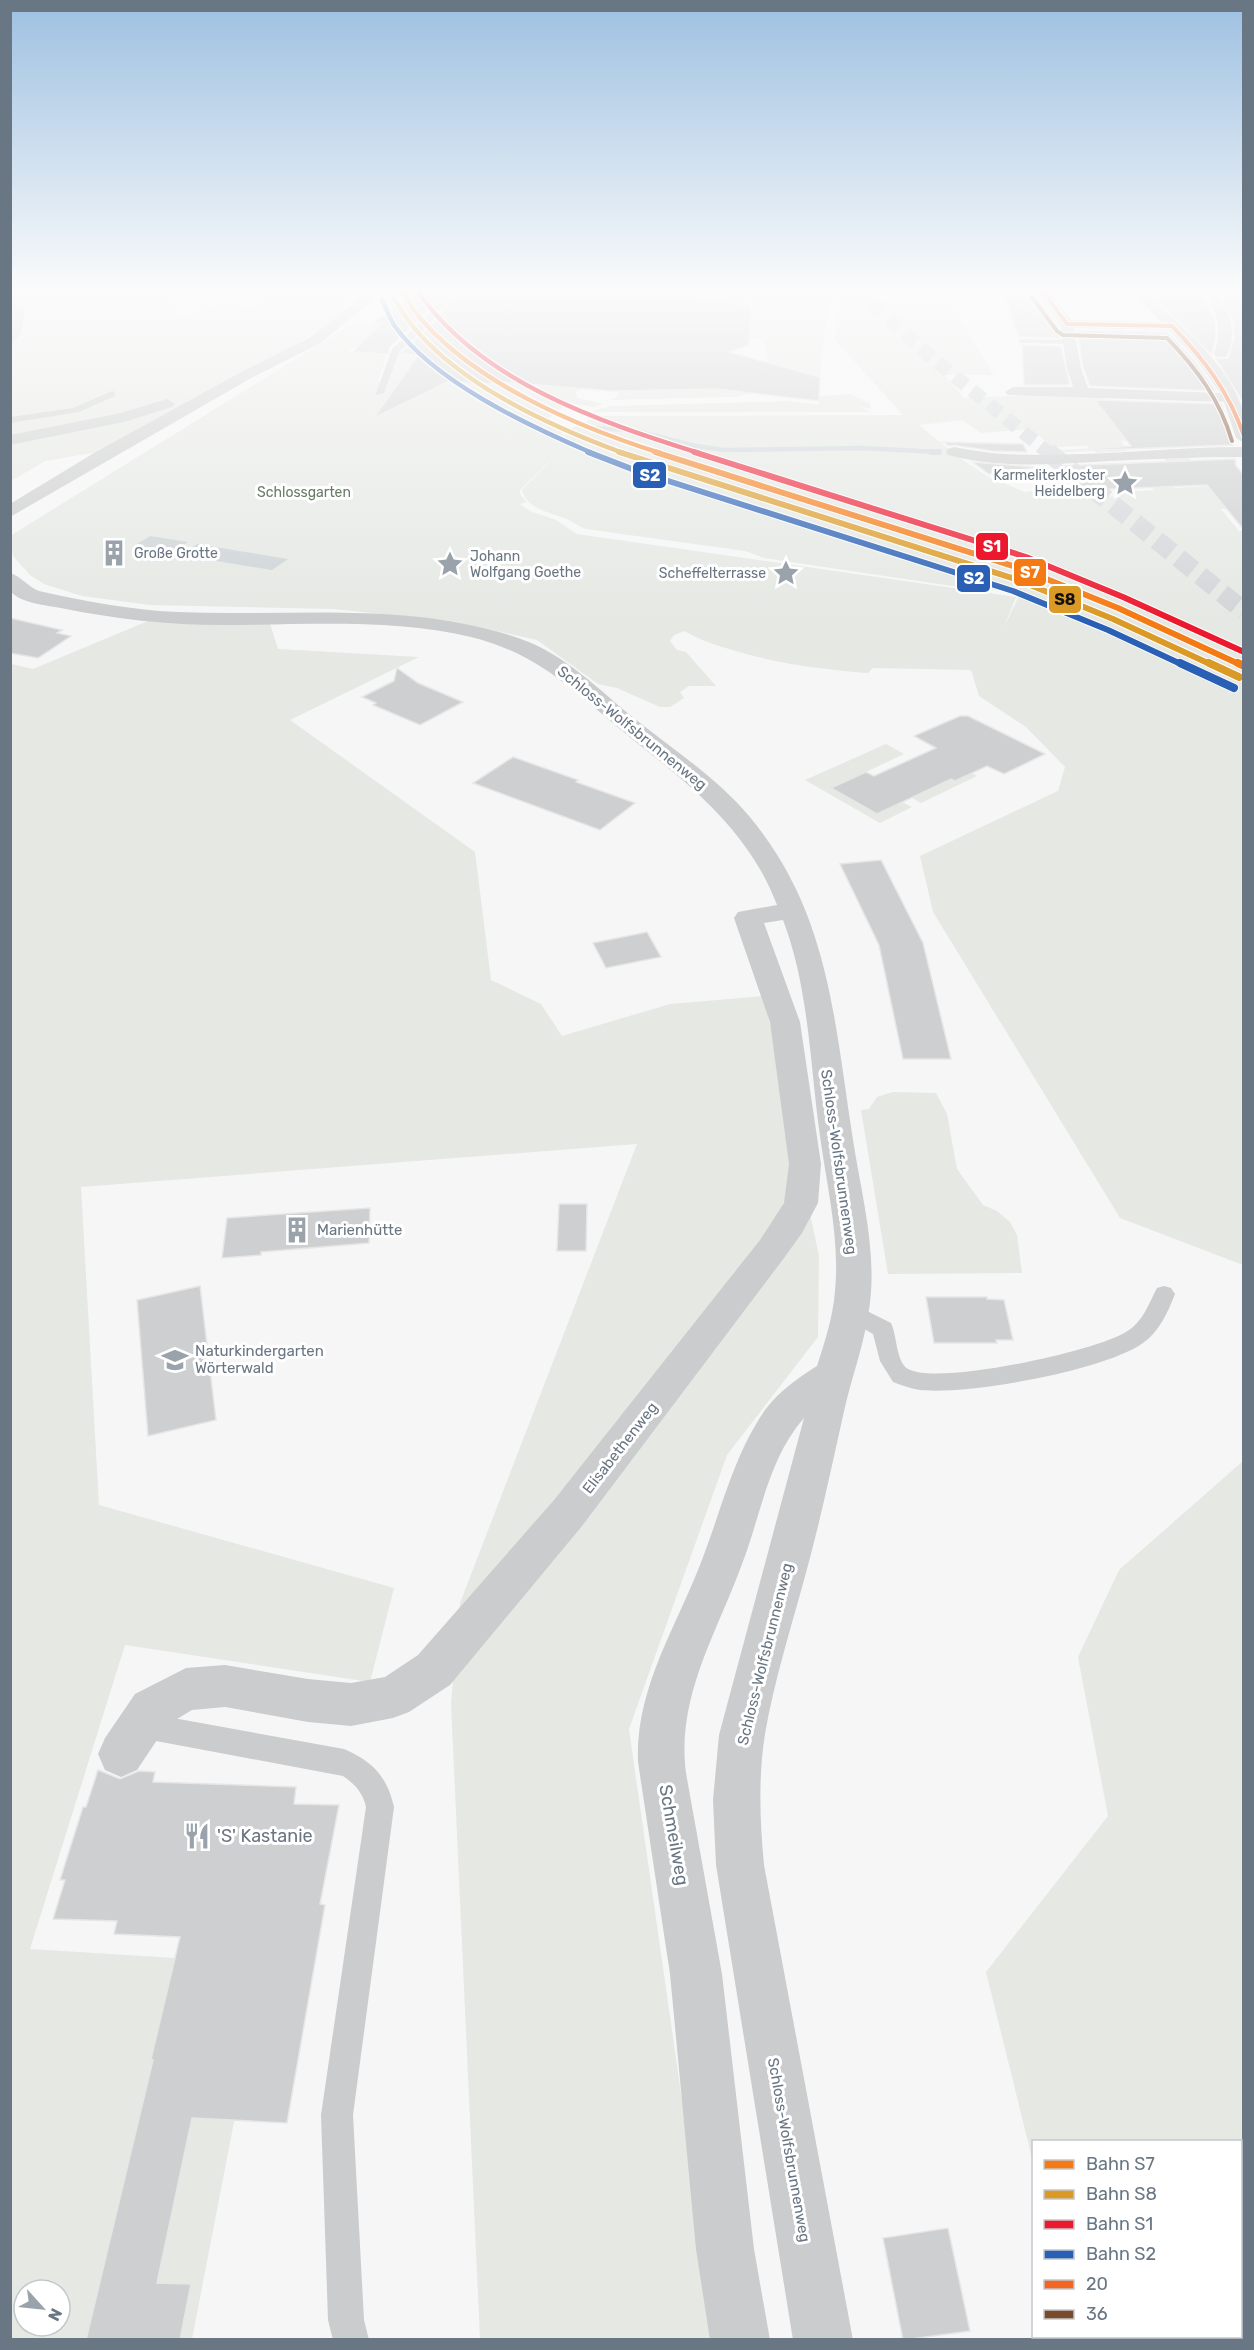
<svg xmlns="http://www.w3.org/2000/svg" width="1254" height="2350" viewBox="0 0 1254 2350" font-family="Rubik,sans-serif">
<style>
.green{fill:#e5e8e3;fill-rule:evenodd}
.water{fill:#cdd3d7}
.lines{fill:none;stroke-linecap:round;stroke-linejoin:round}
.stream-far1{stroke:#cdd3d7;stroke-width:4.5}
.stream{stroke:#cdd3d7;stroke-width:6}
.building{fill:#cecfd0;stroke:#e6e6e6;stroke-width:1.5}
.secondary-tunnel-far1{stroke:#d3d6d9;stroke-width:14;stroke-dasharray:14 8;stroke-linecap:butt}
.secondary-tunnel{stroke:#d3d6d9;stroke-width:19;stroke-dasharray:19 9;stroke-linecap:butt}
.lane{fill:#cbcccd;fill-rule:evenodd}
.street{fill:#cbcccd;fill-rule:evenodd}
.bus-1-casing{stroke:#fff;stroke-width:6}
.bus-2-casing{stroke:#fff;stroke-width:6}
.bus-1{stroke:#f26522;stroke-width:4}
.bus-2{stroke:#7a4b2a;stroke-width:4}
.rail-1-far2-casing{stroke:#fff;stroke-width:7}
.rail-1-far1-casing{stroke:#fff;stroke-width:8}
.rail-1-casing{stroke:#fff;stroke-width:10}
.rail-2-far2-casing{stroke:#fff;stroke-width:7}
.rail-2-far1-casing{stroke:#fff;stroke-width:8}
.rail-2-casing{stroke:#fff;stroke-width:10}
.rail-3-far1-casing{stroke:#fff;stroke-width:7}
.rail-3-casing{stroke:#fff;stroke-width:8}
.rail-4-far2-casing{stroke:#fff;stroke-width:7}
.rail-4-far1-casing{stroke:#fff;stroke-width:8}
.rail-4-casing{stroke:#fff;stroke-width:10}
.rail-1-far2{stroke:#f47a14;stroke-width:4.5}
.rail-1-far1{stroke:#f47a14;stroke-width:6}
.rail-1{stroke:#f47a14;stroke-width:8}
.rail-2-far2{stroke:#db9925;stroke-width:4.5}
.rail-2-far1{stroke:#db9925;stroke-width:6}
.rail-2{stroke:#db9925;stroke-width:8}
.rail-3-far1{stroke:#ec192e;stroke-width:4.5}
.rail-3{stroke:#ec192e;stroke-width:6}
.rail-4-far2{stroke:#2960b5;stroke-width:4.5}
.rail-4-far1{stroke:#2960b5;stroke-width:6}
.rail-4{stroke:#2960b5;stroke-width:8}
.labels{text-anchor:middle;dominant-baseline:central;stroke-width:6;stroke-linejoin:round;paint-order:stroke}
.far-poi-label{font-size:14px;fill:#697683;stroke:#fff;text-anchor:end}
.far-park-label{font-size:14px;fill:#6a7b67;stroke:#fff}
.street-label{font-size:15px;fill:#697683;stroke:#fff}
.poi-label{font-size:15px;fill:#697683;stroke:#fff;text-anchor:start}
.near-street-label{font-size:18px;fill:#697683;stroke:#fff}
.near-poi-label{font-size:18px;fill:#697683;stroke:#fff;text-anchor:start}
.line-badge{stroke:#fff;stroke-width:2}
.badge-label{font-size:16px;text-anchor:middle;font-weight:bold;fill:#fff}
.pale-badge-label{font-size:16px;text-anchor:middle;font-weight:bold;fill:#111}
</style>
<rect width="100%" height="100%" fill="#f6f6f6"/>
<g class="green">
<path d="M 10,289 L 335,289 L 342,294 L 342,304 L 346,311 L 298,344 L 98,452 L 45,461 L 11,481 ZM 228,292 L 239,294 L 229,297 L 270,299 L 264,302 L 267,305 L 255,307 L 218,305 L 186,316 L 174,315 L 178,312 L 165,304 L 191,297 L 209,300 Z"/>
<path d="M 457,289 L 594,289 L 450,382 L 483,385 L 503,382 L 581,389 L 575,392 L 578,398 L 604,404 L 593,407 L 569,403 L 548,419 L 554,425 L 567,427 L 562,433 L 566,441 L 564,432 L 599,416 L 903,415 L 834,339 L 844,289 L 866,289 L 877,300 L 942,301 L 947,310 L 956,312 L 994,375 L 945,375 L 964,398 L 1057,394 L 1101,397 L 1108,407 L 1195,441 L 1121,441 L 1127,451 L 1097,453 L 1087,446 L 1053,447 L 1030,429 L 981,433 L 962,420 L 919,425 L 960,458 L 987,476 L 1025,492 L 1055,488 L 1080,495 L 1120,497 L 1117,492 L 1154,490 L 1140,475 L 1161,474 L 1175,488 L 1208,486 L 1198,478 L 1178,471 L 1162,457 L 1188,456 L 1202,477 L 1243,508 L 1221,509 L 1239,531 L 1244,531 L 1243,1265 L 1120,1218 L 933,912 L 920,856 L 1058,791 L 1065,767 L 1026,727 L 979,696 L 971,670 L 873,668 L 868,673 C 819,669 780,664 732,650 C 716,645 699,640 685,631 L 674,635 L 670,641 L 677,650 L 686,652 L 716,686 L 689,686 L 680,692 L 684,698 L 670,707 L 660,707 L 617,688 L 598,684 L 537,640 L 452,621 L 333,609 L 150,605 L 82,596 L 44,584 L 30,575 L 13,556 L 10,536 L 355,322 L 391,326 L 347,352 L 387,355 L 378,381 L 388,382 L 393,359 L 400,348 L 424,328 L 432,325 L 439,316 L 440,309 ZM 559,452 L 522,490 C 527,509 549,512 564,518 C 572,521 578,526 586,529 L 745,551 L 764,558 L 952,586 L 1017,592 L 1019,596 L 1004,627 L 1016,597 L 577,534 L 556,520 L 530,511 L 520,504 L 527,502 L 520,494 L 520,490 Z"/>
<path d="M 655,289 L 834,289 L 826,317 L 819,388 L 768,362 L 763,339 L 766,338 L 748,338 L 745,314 L 758,310 L 760,307 L 752,302 L 740,300 L 715,300 L 652,292 Z"/>
<path d="M 720,389 L 753,393 L 735,397 L 610,400 L 617,397 L 619,391 Z"/>
<path d="M 850,394 L 870,403 L 871,409 L 857,406 L 871,412 L 594,412 L 596,410 L 612,406 L 790,401 L 819,405 L 819,396 Z"/>
<path d="M 148,621 L 270,624 L 278,649 L 419,657 L 290,720 L 475,852 L 491,980 L 541,1004 L 562,1036 L 670,1004 L 764,996 L 819,1256 L 818,1337 L 727,1455 L 629,1729 L 716,2339 L 480,2339 L 451,1703 L 460,1603 L 637,1144 L 81,1187 L 99,1505 L 394,1588 L 370,1682 L 125,1645 L 30,1949 L 175,1958 L 151,2059 L 245,2065 L 192,2339 L 11,2340 L 11,664 L 33,669 ZM 24,2290 L 60,2290 L 60,2326 L 24,2326 Z"/>
<path d="M 886,744 L 904,754 L 832,788 L 877,814 L 902,802 L 912,807 L 880,823 L 805,780 Z"/>
<path d="M 972,773 L 977,776 L 921,803 L 912,798 L 951,779 L 955,781 Z"/>
<path d="M 893,1092 L 936,1093 L 947,1114 L 957,1169 L 983,1205 L 997,1211 L 1010,1222 L 1017,1235 L 1022,1273 L 888,1274 L 861,1110 L 869,1109 L 877,1097 Z"/>
<path d="M 1243,1461 L 1243,2339 L 1078,2339 L 1077,2337 L 1240,2336 L 1240,2142 L 1034,2142 L 1033,2162 L 986,1972 L 1108,1816 L 1078,1657 L 1119,1570 Z"/>
</g>
<g class="water">
<path d="M 150,536 L 188,542 L 172,553 L 134,546 Z"/>
<path d="M 197,544 L 288,559 L 272,570 L 180,555 Z"/>
</g>
<g class="lines">
<path class="stream-far1" d="M 589,428 L 632,430 L 696,446 L 724,450 L 861,448 L 939,452"/>
<path class="stream" d="M 931,452 L 939,452"/>
</g>
<g class="building">
<path d="M 423,289 L 446,289 L 422,317 L 390,347 L 388,354 L 353,352 L 380,324 L 372,323 Z"/>
<path d="M 459,289 L 626,289 L 715,300 L 726,299 L 727,302 L 751,305 L 749,345 L 729,352 L 820,377 L 819,401 L 718,389 L 612,391 L 503,382 L 475,385 L 458,381 L 447,382 L 374,418 L 418,355 L 401,353 L 432,324 Z"/>
<path d="M 1146,289 L 1202,289 L 1215,321 L 1216,336 L 1212,355 Z"/>
<path d="M 1219,289 L 1244,289 L 1244,400 L 1241,399 L 1216,359 L 1228,358 L 1234,339 L 1233,322 Z"/>
<path d="M 1034,291 L 1058,325 L 1060,338 L 1019,337 L 1003,292 Z"/>
<path d="M 1077,330 L 1168,332 L 1194,360 L 1216,391 L 1090,386 L 1083,367 Z"/>
<path d="M 1022,345 L 1061,346 L 1070,385 L 1024,385 Z"/>
<path d="M 1095,400 L 1222,404 L 1233,445 L 1046,452 L 1131,446 Z"/>
<path d="M 943,442 L 1023,444 L 1027,452 L 992,451 L 954,445 L 949,446 Z"/>
<path d="M 1235,459 L 1236,466 L 1244,475 L 1244,530 L 1207,485 L 1088,490 L 1082,489 L 1059,466 Z"/>
<path d="M 972,462 L 1034,467 L 1034,468 L 989,474 Z"/>
<path d="M 10,618 L 62,630 L 57,633 L 71,636 L 38,658 L 10,653 Z"/>
<path d="M 397,668 L 418,683 L 463,702 L 420,725 L 373,705 L 376,703 L 362,697 L 394,681 Z"/>
<path d="M 960,716 L 968,716 L 1045,754 L 1004,774 L 987,766 L 955,781 L 951,779 L 877,814 L 831,788 L 866,772 L 874,776 L 936,748 L 914,736 Z"/>
<path d="M 513,757 L 578,780 L 576,782 L 635,803 L 600,830 L 473,783 Z"/>
<path d="M 881,860 L 923,943 L 951,1059 L 903,1059 L 879,945 L 840,864 Z"/>
<path d="M 647,932 L 661,957 L 606,968 L 593,943 Z"/>
<path d="M 559,1204 L 587,1204 L 586,1251 L 557,1251 Z"/>
<path d="M 370,1208 L 369,1243 L 261,1252 L 261,1255 L 222,1258 L 227,1218 Z"/>
<path d="M 200,1286 L 216,1420 L 148,1436 L 137,1300 Z"/>
<path d="M 926,1297 L 987,1297 L 987,1299 L 1004,1300 L 1013,1340 L 996,1340 L 997,1343 L 934,1343 Z"/>
<path d="M 98,1770 L 120,1779 L 139,1771 L 155,1772 L 153,1782 L 296,1787 L 294,1804 L 339,1805 L 320,1904 L 325,1905 L 287,2123 L 192,2118 L 157,2283 L 191,2284 L 180,2340 L 86,2340 L 153,2060 L 151,2059 L 180,1937 L 114,1934 L 117,1921 L 53,1919 L 65,1880 L 60,1880 L 83,1807 L 86,1807 Z"/>
<path d="M 948,2228 L 970,2331 L 903,2340 L 883,2238 Z"/>
</g>
<g class="lines">
<path class="secondary-tunnel-far1" d="M 856,289 L 931,357 L 1049,453"/>
<path class="secondary-tunnel" d="M 1048,452 L 1244,611"/>
<g class="lane">
<path d="M 449,289 L 457,289 L 430,323 L 399,352 L 384,393 L 377,395 L 376,393 L 392,349 L 424,319 Z"/>
<path d="M 1019,339 L 1070,340 L 1074,342 L 1070,344 L 1022,343 L 1019,343 Z"/>
<path d="M 112,391 L 115,392 L 115,396 L 79,412 L 10,423 L 10,417 L 73,408 Z"/>
<path d="M 1164,1286 L 1171,1288 L 1175,1294 C 1168,1312 1159,1332 1143,1343 C 1104,1371 967,1395 920,1390 C 911,1389 902,1385 893,1382 L 880,1361 L 873,1334 L 843,1317 L 840,1311 L 843,1305 L 851,1303 L 891,1323 C 897,1335 896,1362 908,1369 C 938,1386 1096,1351 1126,1332 C 1143,1322 1148,1305 1157,1288 Z"/>
<path d="M 140,1712 L 344,1749 C 372,1761 387,1776 394,1807 L 353,2115 L 364,2320 L 369,2340 L 333,2340 L 328,2320 L 321,2115 L 366,1807 C 363,1793 355,1784 343,1776 L 140,1738 L 130,1734 L 127,1725 L 130,1716 Z"/>
</g>
<g class="street">
<path d="M 10,289 L 21,289 C 24,304 29,337 10,343 L 12,317 Z"/>
<path d="M 373,289 L 387,289 L 319,344 L 253,377 L 10,517 L 10,504 L 94,453 L 243,371 L 309,338 Z"/>
<path d="M 1035,289 L 1048,289 L 1071,320 L 1161,322 L 1130,289 L 1143,289 C 1178,324 1228,363 1243,410 C 1246,419 1244,433 1244,443 L 1236,438 L 1224,402 L 1008,395 L 1005,392 L 1013,387 L 1073,387 L 1067,368 L 1060,324 ZM 1074,328 L 1169,330 L 1196,359 L 1220,393 L 1088,388 L 1081,368 Z"/>
<path d="M 1204,289 L 1216,289 C 1228,311 1240,333 1226,357 L 1216,357 L 1214,354 C 1223,329 1216,312 1204,289 Z"/>
<path d="M 167,399 L 175,404 L 172,407 L 124,422 L 10,445 L 10,435 L 121,413 Z"/>
<path d="M 954,447 C 971,450 987,453 1004,454 C 1084,458 1164,447 1244,447 L 1244,457 C 1199,457 1154,459 1109,461 C 1056,464 1001,469 948,455 L 946,452 L 948,449 Z"/>
<path d="M 10,573 C 21,576 28,587 39,591 C 84,601 130,610 177,612 C 292,617 410,600 521,639 C 566,655 599,690 635,719 C 674,750 717,778 749,816 C 830,913 834,1020 853,1140 C 862,1198 879,1258 868,1316 C 863,1347 852,1377 845,1407 C 832,1465 820,1523 804,1580 C 790,1631 774,1682 765,1734 C 758,1778 760,1822 764,1865 L 853,2340 L 793,2340 L 716,1865 L 713,1800 L 719,1735 L 804,1418 C 768,1459 761,1515 742,1564 C 717,1633 676,1697 686,1773 L 722,1974 L 754,2249 L 770,2340 L 710,2340 L 696,2249 L 670,1974 L 638,1762 C 635,1690 675,1629 700,1565 C 721,1512 733,1456 765,1410 C 779,1391 798,1378 817,1366 C 825,1341 833,1317 835,1291 C 840,1239 827,1187 820,1136 C 810,1065 809,988 783,920 L 764,923 L 800,1022 L 821,1164 L 818,1203 L 802,1233 L 784,1258 L 582,1526 L 450,1685 L 409,1712 L 393,1718 L 351,1726 L 308,1722 L 225,1707 L 192,1710 L 167,1725 L 137,1770 L 121,1777 L 105,1770 L 98,1754 L 105,1738 L 135,1694 L 186,1668 L 225,1665 L 308,1679 L 351,1683 L 385,1677 L 418,1655 L 554,1500 L 760,1240 L 784,1203 L 789,1164 L 770,1022 L 734,918 L 738,912 L 777,905 C 751,836 697,790 641,746 C 583,701 545,655 471,637 C 391,618 305,625 223,625 C 168,625 115,619 61,608 C 46,605 22,604 10,591 Z"/>
</g>
<g class="bus-1-casing">
<path id="bus-1" d="M 1041,289 L 1067,324 L 1172,326 C 1204,359 1229,392 1244,436"/>
</g>
<g class="bus-2-casing">
<path id="bus-2" d="M 1031,296 L 1057,331 L 1063,335 L 1167,338 C 1197,369 1220,400 1232,441"/>
</g>
<use href="#bus-1" class="bus-1"/>
<use href="#bus-2" class="bus-2"/>
<g class="rail-1-far2-casing">
<path id="rail-1-far2" d="M 403,289 C 407,297 410,306 416,313 C 471,382 578,427 660,453"/>
</g>
<g class="rail-1-far1-casing">
<path id="rail-1-far1" d="M 655,452 L 1022,569 L 1118,608 L 1241,665"/>
</g>
<g class="rail-1-casing">
<path id="rail-1" d="M 1238,663 L 1244,666"/>
</g>
<g class="rail-2-far2-casing">
<path id="rail-2-far2" d="M 392,294 C 430,372 544,424 623,453"/>
</g>
<g class="rail-2-far1-casing">
<path id="rail-2-far1" d="M 619,452 L 1018,580 L 1113,619 L 1212,665"/>
</g>
<g class="rail-2-casing">
<path id="rail-2" d="M 1209,663 L 1239,677"/>
</g>
<g class="rail-3-far1-casing">
<path id="rail-3-far1" d="M 416,289 C 478,381 597,421 699,453"/>
</g>
<g class="rail-3-casing">
<path id="rail-3" d="M 694,452 L 1026,557 L 1123,597 L 1244,652"/>
</g>
<g class="rail-4-far2-casing">
<path id="rail-4-far2" d="M 382,300 C 386,308 389,317 394,325 C 434,382 529,426 592,453"/>
</g>
<g class="rail-4-far1-casing">
<path id="rail-4-far1" d="M 588,452 L 637,471 L 1013,591 L 1108,630 L 1183,665"/>
</g>
<g class="rail-4-casing">
<path id="rail-4" d="M 1180,663 L 1234,688"/>
</g>
<use href="#rail-1-far2" class="rail-1-far2"/>
<use href="#rail-1-far1" class="rail-1-far1"/>
<use href="#rail-1" class="rail-1"/>
<use href="#rail-2-far2" class="rail-2-far2"/>
<use href="#rail-2-far1" class="rail-2-far1"/>
<use href="#rail-2" class="rail-2"/>
<use href="#rail-3-far1" class="rail-3-far1"/>
<use href="#rail-3" class="rail-3"/>
<use href="#rail-4-far2" class="rail-4-far2"/>
<use href="#rail-4-far1" class="rail-4-far1"/>
<use href="#rail-4" class="rail-4"/>
</g>
<linearGradient id="sky" x2="0" y2="1"><stop stop-color="#9dc0e1"/><stop offset="0.47" stop-color="#fbfbfb"/><stop offset="1" stop-color="#fbfbfb" stop-opacity="0"/></linearGradient>
<rect width="1254" height="618" fill="url(#sky)"/>
<defs>
<g id="sight-bare" transform="scale(2.07)"><path d="M0-6L1.8-2.2L6-1.7L2.9 1.2L3.7 5.4L0 3.3L-3.7 5.4L-2.9 1.2L-6-1.7L-1.8-2.2Z" fill="#9aa3ab" stroke="#fff" stroke-width="2.5" paint-order="stroke"/></g>
<g id="building-bare" transform="scale(2.07)"><path d="M-4-6H4V6H1V3H-1V6H-4ZM-2.5-4.3h1.7v1.8h-1.7ZM.8-4.3h1.7v1.8H.8ZM-2.5-1h1.7V.8h-1.7ZM.8-1h1.7V.8H.8Z" fill="#9aa3ab" stroke="#fff" stroke-width="2.5" paint-order="stroke"/></g>
<g id="school-bare" transform="scale(2.07)"><path d="M0-5L7-2L0 1L-7-2ZM-4 1L0 2.5L4 1V4Q0 6-4 4Z" fill="#9aa3ab" stroke="#fff" stroke-width="2.5" paint-order="stroke"/></g>
<g id="restaurant-bare" transform="scale(2.07)"><path d="M-5-6h1v4h1v-4h1v4h1v-4h1v5L-1.5 .5V6h-2V.5L-5-1ZM5-6V6H3V1.5H1.5Q1.5-4 5-6Z" fill="#9aa3ab" stroke="#fff" stroke-width="2.5" paint-order="stroke"/></g>
</defs>
<g fill-rule="evenodd">
<use href="#sight-bare" x="1125" y="483"/>
<use href="#building-bare" x="114" y="553"/>
<use href="#sight-bare" x="450" y="564"/>
<use href="#sight-bare" x="786" y="573"/>
<use href="#building-bare" x="297" y="1230"/>
<use href="#school-bare" x="175" y="1360"/>
<use href="#restaurant-bare" x="197" y="1836"/>
</g>
<g class="labels">
<g class="far-poi-label">
<text x="1105" y="475">Karmeliterkloster<tspan x="1105" dy="16">Heidelberg</tspan></text>
<text x="134" y="553" text-anchor="start">Große Grotte</text>
<text x="470" y="556" text-anchor="start">Johann<tspan x="470" dy="16">Wolfgang Goethe</tspan></text>
<text x="766" y="573">Scheffelterrasse</text>
</g>
<g class="far-park-label">
<text x="304" y="492">Schlossgarten</text>
</g>
<g class="street-label">
<text transform="translate(632 728) rotate(39)">Schloss-Wolfsbrunnenweg</text>
<text transform="translate(839 1162) rotate(82)">Schloss-Wolfsbrunnenweg</text>
<text transform="translate(620 1448) rotate(-52)">Elisabethenweg</text>
<text transform="translate(765 1654) rotate(-76)">Schloss-Wolfsbrunnenweg</text>
<text transform="translate(789 2150) rotate(80)">Schloss-Wolfsbrunnenweg</text>
</g>
<g class="poi-label">
<text x="317" y="1230">Marienhütte</text>
<text x="195" y="1351">Naturkindergarten<tspan x="195" dy="17">Wörterwald</tspan></text>
</g>
<g class="near-street-label">
<text transform="translate(674 1835) rotate(80)">Schmeilweg</text>
</g>
<g class="near-poi-label">
<text x="217" y="1836">'S' Kastanie</text>
</g>
</g>
<g class="line-badge">
<rect x="632" y="461" width="35" height="28" rx="6" fill="#2960b5"/>
<rect x="975" y="532" width="34" height="29" rx="6" fill="#ec192e"/>
<rect x="1013" y="558" width="34" height="29" rx="6" fill="#f47a14"/>
<rect x="956" y="564" width="35" height="29" rx="6" fill="#2960b5"/>
<rect x="1048" y="585" width="34" height="29" rx="6" fill="#db9925"/>
</g>
<g class="badge-label">
<text x="650" y="481">S2</text>
<text x="992" y="552">S1</text>
<text x="1030" y="578">S7</text>
<text x="974" y="584">S2</text>
</g>
<g class="pale-badge-label">
<text x="1065" y="605">S8</text>
</g>
<rect width="1254" height="2350" fill="none" stroke="#697683" stroke-width="24"/>
<rect x="1032" y="2140" width="210" height="198" fill="#ffffff" stroke="#c3c8cd" stroke-width="1.5"/>
<rect x="1044" y="2160" width="30" height="9" fill="#f47a14" stroke="#c3c8cd" stroke-width="1.5"/>
<text x="1086" y="2170" font-size="18" fill="#697683">Bahn S7</text>
<rect x="1044" y="2190" width="30" height="9" fill="#db9925" stroke="#c3c8cd" stroke-width="1.5"/>
<text x="1086" y="2200" font-size="18" fill="#697683">Bahn S8</text>
<rect x="1044" y="2220" width="30" height="9" fill="#ec192e" stroke="#c3c8cd" stroke-width="1.5"/>
<text x="1086" y="2230" font-size="18" fill="#697683">Bahn S1</text>
<rect x="1044" y="2250" width="30" height="9" fill="#2960b5" stroke="#c3c8cd" stroke-width="1.5"/>
<text x="1086" y="2260" font-size="18" fill="#697683">Bahn S2</text>
<rect x="1044" y="2280" width="30" height="9" fill="#f26522" stroke="#c3c8cd" stroke-width="1.5"/>
<text x="1086" y="2290" font-size="18" fill="#697683">20</text>
<rect x="1044" y="2310" width="30" height="9" fill="#7a4b2a" stroke="#c3c8cd" stroke-width="1.5"/>
<text x="1086" y="2320" font-size="18" fill="#697683">36</text>
<g transform="translate(42 2308) rotate(117)"><circle r="28" fill="#ffffff" stroke="#c3c8cd" stroke-width="1.5"/>
<path d="M0-4.5L10 22L0 15L-10 22Z" fill="#9aa3ab"/>
<text y="-9" font-size="16" font-weight="bold" text-anchor="middle" fill="#697683">N</text>
</g>
</svg>
